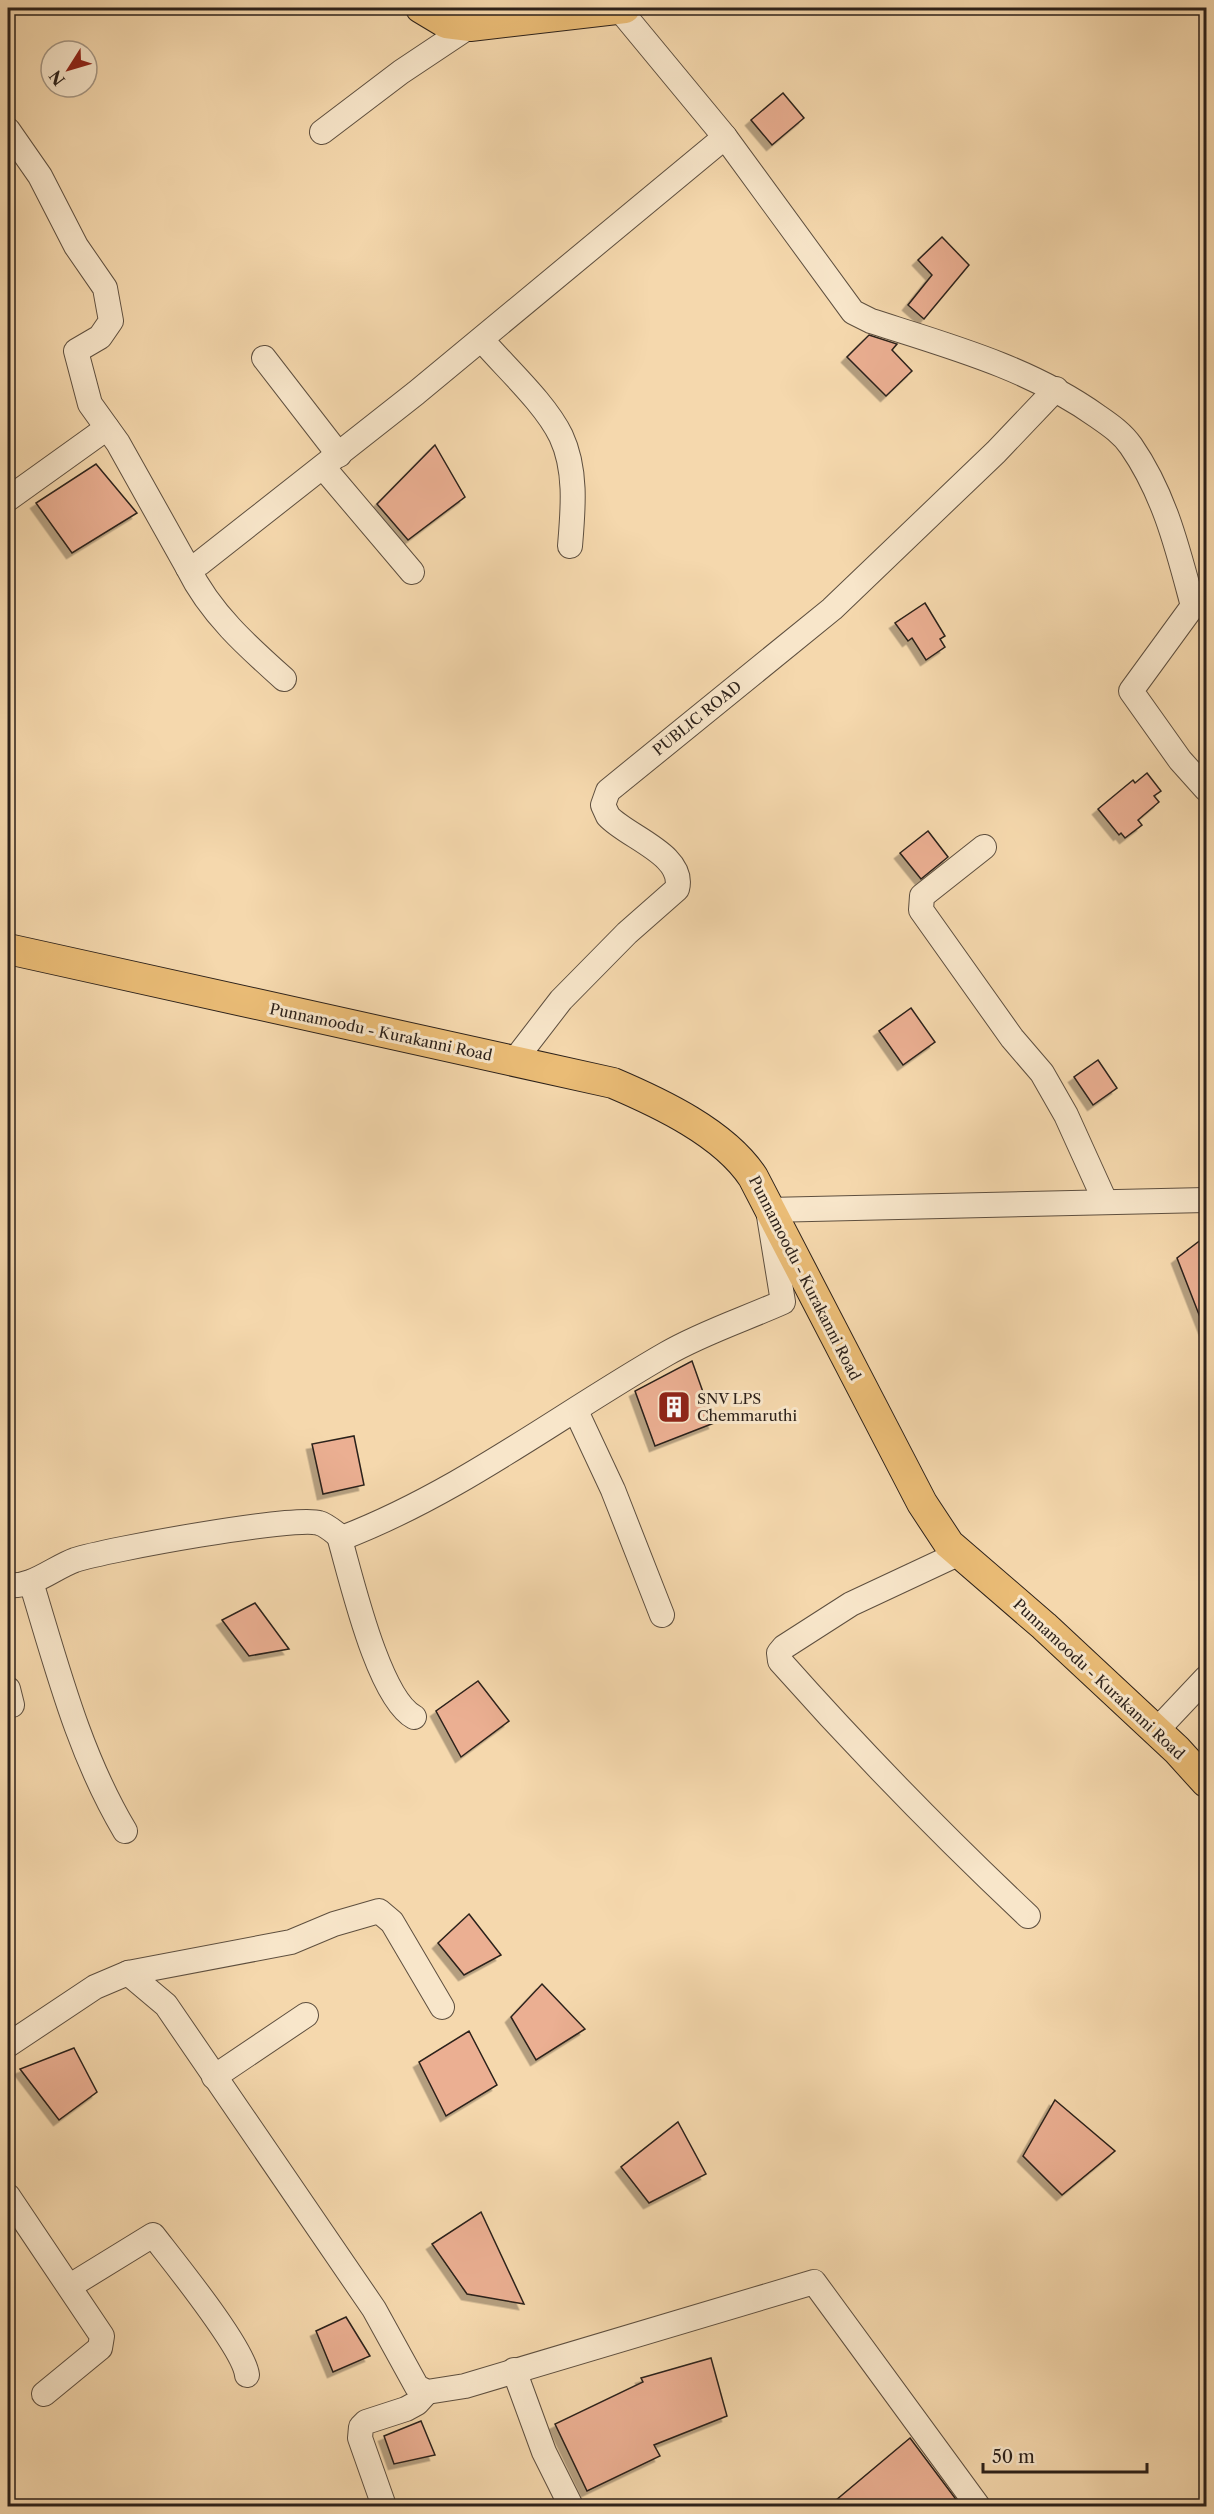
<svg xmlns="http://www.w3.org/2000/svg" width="1214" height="2514" viewBox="0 0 1214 2514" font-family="'Libre Caslon Text',serif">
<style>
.building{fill:#ebaf92;stroke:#2c211a;stroke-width:1.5;filter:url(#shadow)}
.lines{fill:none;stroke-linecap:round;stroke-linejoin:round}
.minor-casing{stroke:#5e4f3f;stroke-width:26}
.major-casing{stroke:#2c211a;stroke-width:32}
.minor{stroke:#f8e6ca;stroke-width:24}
.major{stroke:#eabc76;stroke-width:30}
.labels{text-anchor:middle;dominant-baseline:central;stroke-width:6;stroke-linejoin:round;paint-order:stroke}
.street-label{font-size:15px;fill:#2c211a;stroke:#f8e6ca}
.poi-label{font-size:15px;fill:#2c211a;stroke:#f8e6ca;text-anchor:start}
</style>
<defs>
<filter id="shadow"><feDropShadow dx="-5.5" dy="5.5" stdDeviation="0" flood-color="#0004"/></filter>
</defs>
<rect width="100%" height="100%" fill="#f5d8ad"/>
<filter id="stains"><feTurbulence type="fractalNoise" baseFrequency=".00333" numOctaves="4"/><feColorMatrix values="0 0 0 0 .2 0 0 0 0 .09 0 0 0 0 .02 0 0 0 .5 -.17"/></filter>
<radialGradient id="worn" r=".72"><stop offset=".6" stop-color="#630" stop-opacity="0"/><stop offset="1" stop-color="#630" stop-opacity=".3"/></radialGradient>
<g class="building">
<path d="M 783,93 L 804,118 L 772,145 L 751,120 Z"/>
<path d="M 942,237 L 969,265 L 924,319 L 908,305 L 932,275 L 918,260 Z"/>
<path d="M 869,335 L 897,344 L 892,350 L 912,371 L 886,396 L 847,357 Z"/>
<path d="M 435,445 L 465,497 L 408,540 L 377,504 Z"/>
<path d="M 96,464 L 137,513 L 72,553 L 36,503 Z"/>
<path d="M 925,603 L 945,636 L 940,639 L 945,647 L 926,660 L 912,638 L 908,641 L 895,623 Z"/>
<path d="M 1147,773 L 1161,791 L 1154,796 L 1159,802 L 1138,820 L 1142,825 L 1125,838 L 1121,833 L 1119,835 L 1098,809 L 1133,780 L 1135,783 Z"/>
<path d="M 928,831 L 948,857 L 921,879 L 900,853 Z"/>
<path d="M 911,1008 L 935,1042 L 903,1065 L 879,1031 Z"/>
<path d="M 1098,1060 L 1117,1088 L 1093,1105 L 1074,1077 Z"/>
<path d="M 1206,1236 L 1206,1329 L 1205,1330 L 1177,1258 Z"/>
<path d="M 692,1361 L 714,1423 L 655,1446 L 635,1391 Z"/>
<path d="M 354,1436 L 364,1485 L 323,1494 L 312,1444 Z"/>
<path d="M 255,1603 L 289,1649 L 249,1656 L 222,1620 Z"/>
<path d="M 478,1681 L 509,1721 L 461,1757 L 436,1711 Z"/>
<path d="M 469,1914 L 501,1955 L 464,1975 L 438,1943 Z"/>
<path d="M 542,1984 L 585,2029 L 536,2060 L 511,2017 Z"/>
<path d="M 469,2031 L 497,2085 L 446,2116 L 419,2062 Z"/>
<path d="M 74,2048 L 97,2092 L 59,2120 L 20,2069 Z"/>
<path d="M 1055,2100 L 1115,2151 L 1062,2195 L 1023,2156 Z"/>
<path d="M 678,2122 L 706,2174 L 649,2203 L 621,2167 Z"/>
<path d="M 481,2212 L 524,2304 L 467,2294 L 432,2244 Z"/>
<path d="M 346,2317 L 370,2356 L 333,2372 L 316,2331 Z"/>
<path d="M 711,2358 L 727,2416 L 654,2445 L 660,2456 L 587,2491 L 555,2424 L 643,2382 L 641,2378 Z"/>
<path d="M 421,2421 L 435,2455 L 394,2464 L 384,2436 Z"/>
<path d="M 910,2438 L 961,2506 L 829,2506 Z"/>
</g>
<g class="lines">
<g class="minor-casing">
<g id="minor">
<path d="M 620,10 L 725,137 L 853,312 L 871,321 C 949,346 1030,368 1097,416 C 1110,425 1122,433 1131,446 C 1165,495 1178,550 1193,606 L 1131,691 L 1180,760 L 1206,789"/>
<path d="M 8,130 L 40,176 L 76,246 L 105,288 L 111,321 L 100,337 L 76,351 L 90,404 L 118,443 L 188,568 L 200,563 L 416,393 L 725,137"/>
<path d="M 322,132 L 401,72 L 470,26"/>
<path d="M 482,340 C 506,368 545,403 561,436 C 577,470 573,510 570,546"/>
<path d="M 264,358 L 339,455"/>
<path d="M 323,467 L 412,572"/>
<path d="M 8,499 L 107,428"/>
<path d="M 188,568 C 210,613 247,646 284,679"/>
<path d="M 984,847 L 922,896 L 921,910 L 1012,1038 L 1042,1073 L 1066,1115 L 1105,1201"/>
<path d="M 514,1061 L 561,1000 L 627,933 L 677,889 C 686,855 627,837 608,816 L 603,805 L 608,791 L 832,609 L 996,452 L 1056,389"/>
<path d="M 576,1411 L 613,1490 L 662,1615"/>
<path d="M 339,1536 C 351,1577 378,1697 414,1717"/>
<path d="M 960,1553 L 851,1604 L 784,1647 L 779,1653 L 780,1661 C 859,1750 941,1834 1028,1916"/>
<path d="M 31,1582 C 57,1667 79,1754 125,1831"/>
<path d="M 8,1585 C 32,1588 53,1568 75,1560 C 105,1550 296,1515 319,1523 C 327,1525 335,1533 342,1538 C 459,1493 558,1416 666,1354 C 702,1333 745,1319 783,1302 L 768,1210 L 1206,1200"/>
<path d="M 8,1689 L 12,1705"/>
<path d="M 1156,1731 L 1206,1678"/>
<path d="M 128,1973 L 291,1942 L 334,1924 L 379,1911 L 392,1922 L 442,2007"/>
<path d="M 8,2045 L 95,1987 L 128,1973 L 166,2005 L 374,2309 L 417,2387 L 427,2392 L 465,2386 L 814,2282 L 978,2506"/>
<path d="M 214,2077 L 306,2015"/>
<path d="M 8,2196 L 102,2336 L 100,2348 L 44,2394"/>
<path d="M 70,2286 L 153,2235 C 173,2261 244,2348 247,2375"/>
<path d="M 514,2370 L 544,2452 L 571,2506"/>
<path d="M 384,2506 L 360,2438 L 361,2427 L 366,2422 L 406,2409 L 417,2403 L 427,2392"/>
</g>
</g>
<g class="major-casing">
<g id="major">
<path d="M 421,8 L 446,23 L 470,26 L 625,8"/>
<path d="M 8,949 L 613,1083 C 660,1103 724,1133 753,1177 L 922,1503 L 949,1544 L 1044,1626 L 1177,1750 L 1206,1782"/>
</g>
</g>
<use href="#minor" class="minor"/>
<use href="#major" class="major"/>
</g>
<defs>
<g id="building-square" transform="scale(1.725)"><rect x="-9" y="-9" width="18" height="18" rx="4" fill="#8f2418" stroke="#f8e6ca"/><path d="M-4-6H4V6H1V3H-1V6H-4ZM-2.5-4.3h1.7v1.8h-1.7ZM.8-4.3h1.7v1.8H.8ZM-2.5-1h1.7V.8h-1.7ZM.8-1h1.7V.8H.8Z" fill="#fff"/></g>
</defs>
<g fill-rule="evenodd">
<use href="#building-square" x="674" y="1407"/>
</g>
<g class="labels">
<g class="street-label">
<text transform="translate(697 718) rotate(-39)">PUBLIC ROAD</text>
<text transform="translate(381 1032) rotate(12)">Punnamoodu - Kurakanni Road</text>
<text transform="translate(805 1278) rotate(63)">Punnamoodu - Kurakanni Road</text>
<text transform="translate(1099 1679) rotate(43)">Punnamoodu - Kurakanni Road</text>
</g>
<g class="poi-label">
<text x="697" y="1398">SNV LPS<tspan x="697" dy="17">Chemmaruthi</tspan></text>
</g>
</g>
<rect width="1214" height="2514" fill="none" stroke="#f5d8ad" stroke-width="30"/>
<rect x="9" y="9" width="1196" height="2496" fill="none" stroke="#2c211a" stroke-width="3"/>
<rect x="15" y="15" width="1184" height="2484" fill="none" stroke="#2c211a" stroke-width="1.5"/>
<g transform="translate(69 69) rotate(233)"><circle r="28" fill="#f8e6ca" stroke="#a69784" stroke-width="1.5"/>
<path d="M0-4.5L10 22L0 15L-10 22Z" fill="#8f2418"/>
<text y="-9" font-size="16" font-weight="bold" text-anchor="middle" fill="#2c211a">N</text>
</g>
<path d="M983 2463v9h164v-9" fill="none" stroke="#2c211a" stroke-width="3"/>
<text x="992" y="2463" font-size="18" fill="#2c211a" stroke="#f8e6ca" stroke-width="4.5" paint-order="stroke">50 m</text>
<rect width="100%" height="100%" filter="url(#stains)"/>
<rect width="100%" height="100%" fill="url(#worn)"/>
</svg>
